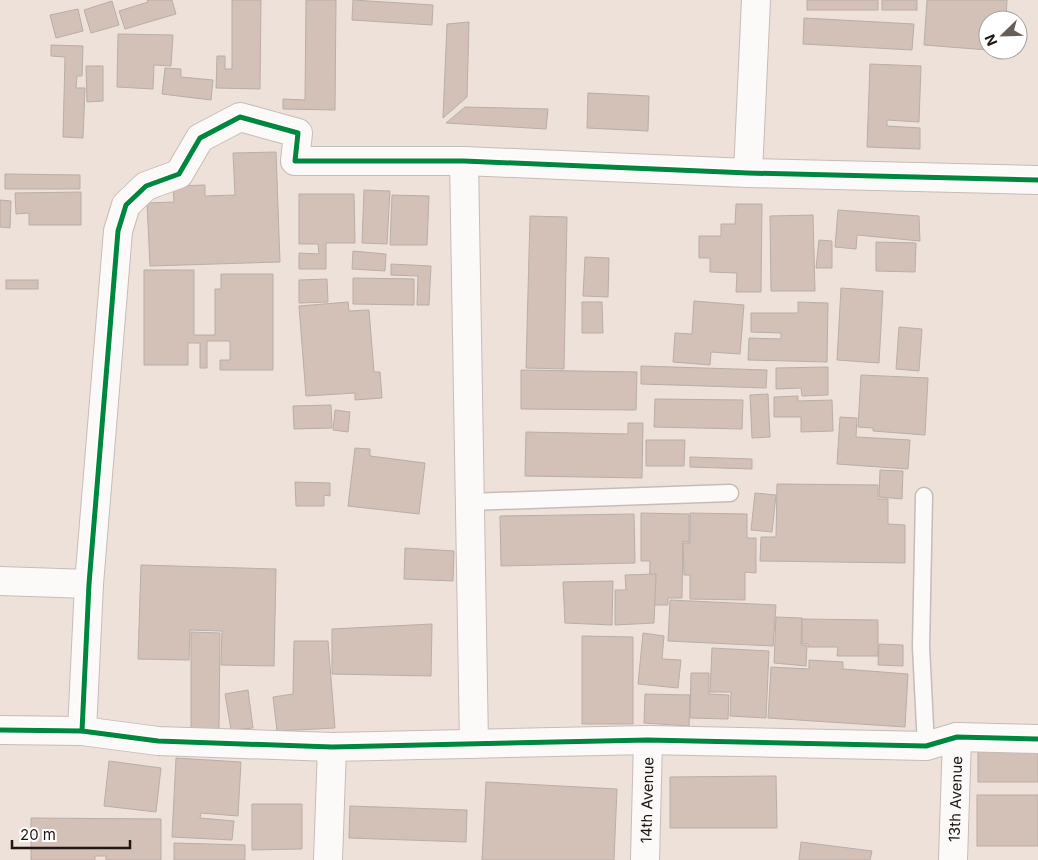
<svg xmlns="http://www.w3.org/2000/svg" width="1038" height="860" viewBox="0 0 1038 860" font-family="Inter,sans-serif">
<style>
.building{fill:#d3c0b7;stroke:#b8aea8}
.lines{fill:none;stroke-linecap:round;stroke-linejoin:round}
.service-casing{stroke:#c6bcb6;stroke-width:19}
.minor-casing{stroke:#c6bcb6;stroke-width:30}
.service{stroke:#fcfaf9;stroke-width:16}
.minor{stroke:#fcfaf9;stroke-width:28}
.cycleway-casing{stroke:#fff;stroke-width:8}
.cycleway{stroke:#00873e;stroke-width:5}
.labels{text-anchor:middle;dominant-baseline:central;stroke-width:4;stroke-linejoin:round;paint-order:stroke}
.street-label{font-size:15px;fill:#1f1712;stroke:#fff}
</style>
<rect width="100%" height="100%" fill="#eee1d9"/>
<g class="building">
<path d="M 147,0 L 172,0 L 176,14 L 125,29 L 119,11 L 148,2 Z"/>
<path d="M 232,0 L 261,0 L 260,89 L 216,88 L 217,56 L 225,56 L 225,69 L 232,69 Z"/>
<path d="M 306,0 L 336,0 L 335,110 L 283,109 L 283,99 L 305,100 Z"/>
<path d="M 353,0 L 433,5 L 432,25 L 352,20 Z"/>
<rect x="807" y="0" width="71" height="10"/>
<rect x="882" y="0" width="35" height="10"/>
<path d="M 927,0 L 1007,0 L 1006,20 L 988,20 L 988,50 L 924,45 Z"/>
<path d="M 112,1 L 119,25 L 91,33 L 84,10 Z"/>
<path d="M 78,9 L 83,31 L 56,38 L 50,15 Z"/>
<path d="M 804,18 L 914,24 L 912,50 L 803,44 Z"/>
<path d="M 469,22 L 467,97 L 443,118 L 447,24 Z"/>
<path d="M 118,34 L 173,35 L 171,66 L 154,65 L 153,89 L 117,87 Z"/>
<path d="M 51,45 L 83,46 L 82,76 L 77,76 L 76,88 L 85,88 L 83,138 L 63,137 L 65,57 L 51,56 Z"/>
<path d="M 870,64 L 921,66 L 919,122 L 887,120 L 887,126 L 920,128 L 920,149 L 867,147 Z"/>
<path d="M 86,66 L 103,66 L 103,101 L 87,102 Z"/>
<path d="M 165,68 L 181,69 L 181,77 L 213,80 L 211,100 L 162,94 Z"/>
<path d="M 588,93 L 649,96 L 648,131 L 587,128 Z"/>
<path d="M 465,107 L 548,109 L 546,129 L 446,123 Z"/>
<path d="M 276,152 L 280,262 L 150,266 L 147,203 L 174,202 L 173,186 L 205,185 L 205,196 L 235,195 L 233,153 Z"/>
<path d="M 5,174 L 80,175 L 80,189 L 5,189 Z"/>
<path d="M 364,190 L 390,191 L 387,244 L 362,243 Z"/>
<path d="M 81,192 L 81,225 L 29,225 L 29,213 L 16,214 L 15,193 Z"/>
<path d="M 299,194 L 354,194 L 355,243 L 326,243 L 326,269 L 299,269 L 299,253 L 319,254 L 318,244 L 299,244 Z"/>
<path d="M 392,195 L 429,196 L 427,245 L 390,245 Z"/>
<path d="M 0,200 L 11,201 L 10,228 L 0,227 Z"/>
<path d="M 736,204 L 762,204 L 761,292 L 736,292 L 737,273 L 710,272 L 710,258 L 699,258 L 699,236 L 721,236 L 721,224 L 735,224 Z"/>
<path d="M 838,210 L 919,216 L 920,241 L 857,235 L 856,249 L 835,247 Z"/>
<path d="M 813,215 L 815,291 L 771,291 L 770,216 Z"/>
<path d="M 530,216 L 567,217 L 564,369 L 526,368 Z"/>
<path d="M 819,240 L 832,241 L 832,268 L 816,268 Z"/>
<path d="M 876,242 L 916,243 L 915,272 L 876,271 Z"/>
<path d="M 353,251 L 386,254 L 385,271 L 352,269 Z"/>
<path d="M 585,257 L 609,258 L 608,297 L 583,296 Z"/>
<path d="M 391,264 L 431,266 L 429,305 L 417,305 L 418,276 L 391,275 Z"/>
<path d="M 144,270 L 194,270 L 194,335 L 215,335 L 215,289 L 221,289 L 221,274 L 273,274 L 273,370 L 220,370 L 220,360 L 230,360 L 230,341 L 207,341 L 207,368 L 200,368 L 200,343 L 188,343 L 188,365 L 144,365 Z"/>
<path d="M 353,278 L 414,279 L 414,305 L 353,304 Z"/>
<path d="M 327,279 L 328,302 L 299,303 L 299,280 Z"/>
<rect x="6" y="280" width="32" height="9"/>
<path d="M 841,288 L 883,291 L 879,363 L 837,360 Z"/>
<path d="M 694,301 L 744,305 L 740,354 L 711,352 L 710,365 L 673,362 L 675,333 L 692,334 Z"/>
<path d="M 348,302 L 349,311 L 369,310 L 374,372 L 380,372 L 382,398 L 355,400 L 355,393 L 306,396 L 299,306 Z"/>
<path d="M 582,302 L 602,302 L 603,333 L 582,333 Z"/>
<path d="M 798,302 L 828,303 L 827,362 L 748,360 L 749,338 L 781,339 L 781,333 L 751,332 L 751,313 L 798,313 Z"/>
<path d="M 899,327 L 922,329 L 919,371 L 896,369 Z"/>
<path d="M 641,366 L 767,370 L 766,388 L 641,384 Z"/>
<path d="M 828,367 L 828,395 L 802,396 L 801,388 L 776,389 L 776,368 Z"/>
<path d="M 521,370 L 637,372 L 636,410 L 521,409 Z"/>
<path d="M 861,375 L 928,378 L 925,435 L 873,431 L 873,428 L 858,427 Z"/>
<path d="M 768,394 L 770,437 L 752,438 L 750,395 Z"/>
<path d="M 798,396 L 798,401 L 832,400 L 833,431 L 801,432 L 801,417 L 774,417 L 774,397 Z"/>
<path d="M 655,399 L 743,400 L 742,429 L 654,427 Z"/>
<path d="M 331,405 L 332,428 L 294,429 L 293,406 Z"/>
<path d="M 335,410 L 350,412 L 348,432 L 333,430 Z"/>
<path d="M 840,417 L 857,418 L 856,437 L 910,440 L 908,469 L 837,464 Z"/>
<path d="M 628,423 L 643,423 L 642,478 L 525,476 L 526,432 L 628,434 Z"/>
<path d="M 646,440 L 685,440 L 684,466 L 646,466 Z"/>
<path d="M 355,448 L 370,449 L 370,456 L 425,463 L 419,514 L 348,506 Z"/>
<path d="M 690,457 L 752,459 L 752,469 L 690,467 Z"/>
<path d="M 880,470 L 903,471 L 902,499 L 879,497 Z"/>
<path d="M 295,482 L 330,483 L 330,496 L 324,495 L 324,506 L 296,506 Z"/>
<path d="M 777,484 L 878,485 L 878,499 L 888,499 L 888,524 L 905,525 L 905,563 L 760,561 L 761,537 L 776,537 Z"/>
<path d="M 755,493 L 776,495 L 772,532 L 751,530 Z"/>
<path d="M 641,513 L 689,514 L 689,542 L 683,541 L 682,598 L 668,598 L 668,605 L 649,605 L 650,561 L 641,561 Z"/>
<path d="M 690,513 L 747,514 L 747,538 L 756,538 L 756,573 L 745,572 L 745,600 L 690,599 L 690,575 L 684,575 L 683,543 L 690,543 Z"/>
<path d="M 634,514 L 635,563 L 501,566 L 500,516 Z"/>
<path d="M 405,548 L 454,551 L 453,581 L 404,579 Z"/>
<path d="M 141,565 L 276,569 L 274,666 L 221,665 L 222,631 L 190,630 L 189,660 L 138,659 Z"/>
<path d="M 656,574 L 654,623 L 615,625 L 615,590 L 626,590 L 625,575 Z"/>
<path d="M 613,581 L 612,625 L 565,623 L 563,582 Z"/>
<path d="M 670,600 L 776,605 L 773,646 L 668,641 Z"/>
<path d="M 776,617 L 802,618 L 801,645 L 807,646 L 806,666 L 774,663 Z"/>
<path d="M 802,619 L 878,620 L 878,656 L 837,656 L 838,647 L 808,647 L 808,644 L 802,644 Z"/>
<path d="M 432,624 L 431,676 L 332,674 L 332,629 Z"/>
<path d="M 191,632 L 220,633 L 219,730 L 191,728 Z"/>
<path d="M 643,633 L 664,636 L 662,659 L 681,660 L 678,688 L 638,684 Z"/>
<path d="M 582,636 L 633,637 L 633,724 L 582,724 Z"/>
<path d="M 294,641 L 328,641 L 335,728 L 277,731 L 273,697 L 293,694 Z"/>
<path d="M 879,644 L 903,645 L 903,666 L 878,665 Z"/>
<path d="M 712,648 L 769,651 L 766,718 L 730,716 L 731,692 L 710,692 Z"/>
<path d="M 809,660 L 843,662 L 843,669 L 908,674 L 905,727 L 768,718 L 771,667 L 809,669 Z"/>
<path d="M 691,673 L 709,673 L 709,694 L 729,695 L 728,719 L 690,718 Z"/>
<path d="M 248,690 L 253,728 L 231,730 L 225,694 Z"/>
<path d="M 645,694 L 690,695 L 689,726 L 644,723 Z"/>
<rect x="978" y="750" width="60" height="32"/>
<path d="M 176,758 L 241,762 L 238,816 L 201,813 L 200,818 L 234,821 L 232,840 L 172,837 Z"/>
<path d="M 109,761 L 161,768 L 156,812 L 104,806 Z"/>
<path d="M 776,776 L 777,828 L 670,828 L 670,777 Z"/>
<path d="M 486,782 L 617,789 L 614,860 L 482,860 Z"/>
<rect x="977" y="795" width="61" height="51"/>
<path d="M 252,804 L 302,804 L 302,849 L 252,850 Z"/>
<path d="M 350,806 L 467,810 L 466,842 L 349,838 Z"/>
<path d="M 31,818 L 161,819 L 161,860 L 106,860 L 106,856 L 95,856 L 95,860 L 31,860 Z"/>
<path d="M 801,842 L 872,851 L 870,860 L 799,860 Z"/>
<path d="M 174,843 L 245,845 L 245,860 L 174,860 Z"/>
</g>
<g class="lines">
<g class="service-casing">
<g id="service">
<path d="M 924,496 L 921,647 L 926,746"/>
<path d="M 470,502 L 730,493"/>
</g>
</g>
<g class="minor-casing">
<g id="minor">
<path d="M 464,161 L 474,744"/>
<path d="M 748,173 L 756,0"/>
<path d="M 0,581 L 89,584"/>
<path d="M 0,730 L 82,731 L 158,741 L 332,747 L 648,740 L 926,746 L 957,737 L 1038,739"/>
<path d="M 82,731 L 89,584 L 118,231 L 126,205 L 146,186 L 179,174 L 200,138 L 240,117 L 298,133 L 295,161 L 464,161 L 748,173 L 1038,180"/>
<path d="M 328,860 L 332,747"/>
<path id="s1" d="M 645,860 L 648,740"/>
<path id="s2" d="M 953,860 L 957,737"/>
</g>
</g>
<use href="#service" class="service"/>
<use href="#minor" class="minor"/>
<g class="cycleway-casing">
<g id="cycleway">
<path d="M 0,730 L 82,731 L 158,741 L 332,747 L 648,740 L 926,746 L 957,737 L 1038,739"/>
<path d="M 82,731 L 89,584 L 118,231 L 126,205 L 146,186 L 179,174 L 200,138 L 240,117 L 298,133 L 295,161 L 464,161 L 748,173 L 1038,180"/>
</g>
</g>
<use href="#cycleway" class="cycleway"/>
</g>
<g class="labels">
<g class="street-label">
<text stroke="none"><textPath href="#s2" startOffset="61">13th Avenue</textPath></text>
<text stroke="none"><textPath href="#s1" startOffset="60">14th Avenue</textPath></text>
</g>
</g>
<g transform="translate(1003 35) rotate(247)"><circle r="24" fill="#ffffff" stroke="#a5a2a0"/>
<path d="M0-4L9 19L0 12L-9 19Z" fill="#675e58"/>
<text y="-8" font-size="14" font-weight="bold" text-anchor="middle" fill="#1f1712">N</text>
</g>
<path d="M12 840v8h118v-8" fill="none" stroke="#1f1712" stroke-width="2.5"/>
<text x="20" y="840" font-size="15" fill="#1f1712" stroke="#ffffff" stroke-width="4" paint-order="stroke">20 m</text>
</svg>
